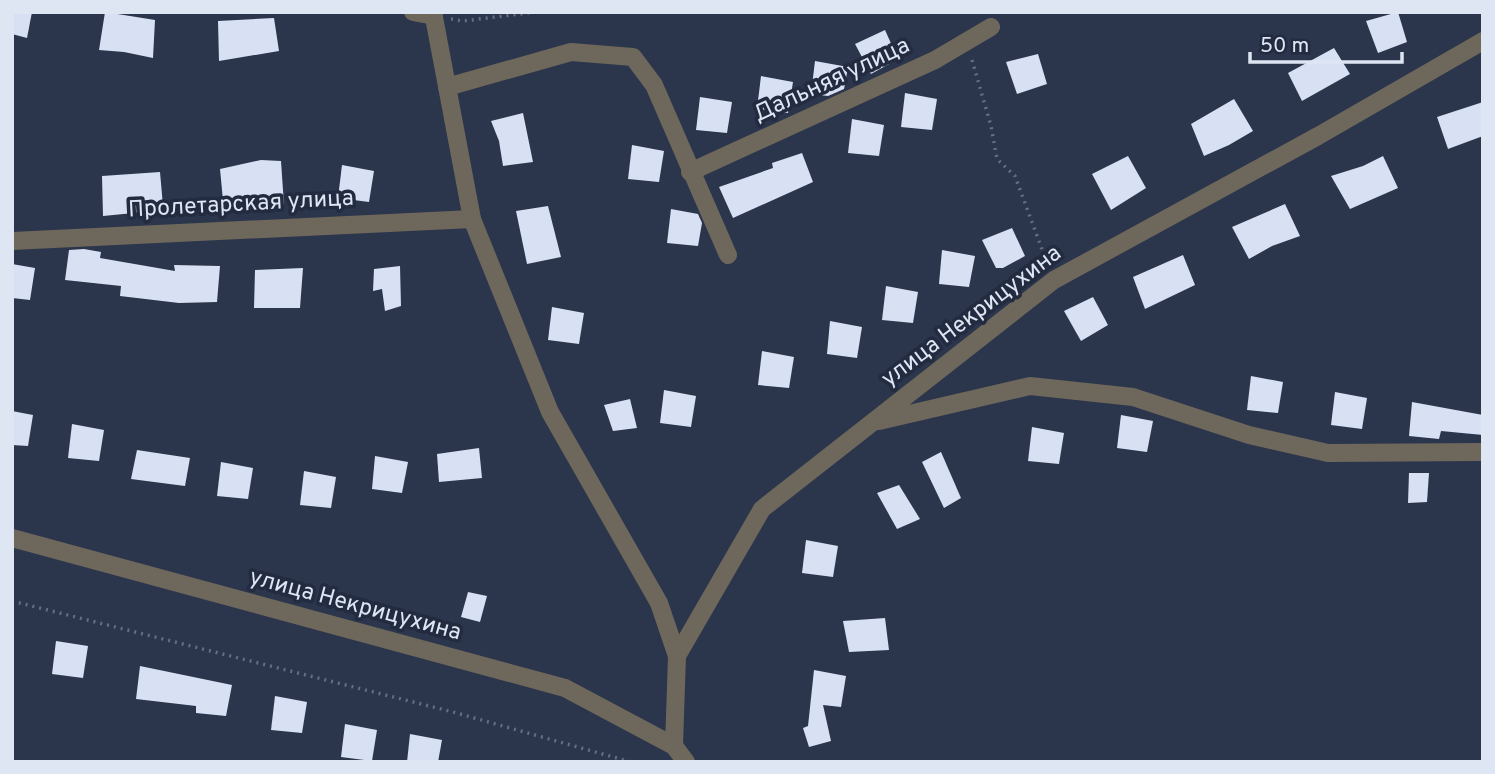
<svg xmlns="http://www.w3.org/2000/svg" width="1495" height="774" viewBox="0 0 1495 774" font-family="Overpass,sans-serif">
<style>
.building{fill:#d8e1f3}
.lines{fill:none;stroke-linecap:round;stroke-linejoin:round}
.path{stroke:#666f82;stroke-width:3.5;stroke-dasharray:2 5;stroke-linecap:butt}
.minor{stroke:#6e675c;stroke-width:18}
.tertiary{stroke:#6e675c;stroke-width:18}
.labels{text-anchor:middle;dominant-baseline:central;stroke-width:7;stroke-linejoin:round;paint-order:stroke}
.street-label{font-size:23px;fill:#dee5f3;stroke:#222b40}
</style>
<rect width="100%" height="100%" fill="#2b354b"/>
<g class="building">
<path d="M 12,12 L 32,12 L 27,38 L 12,34 Z"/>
<path d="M 105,12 L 155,20 L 153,58 L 124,52 L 99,50 Z"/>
<path d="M 1398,12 L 1407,42 L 1378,53 L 1366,21 Z"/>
<path d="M 274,18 L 279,51 L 219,61 L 218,21 Z"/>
<path d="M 885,30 L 898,59 L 871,74 L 855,44 Z"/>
<path d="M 1334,48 L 1350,74 L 1302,101 L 1288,73 Z"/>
<path d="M 1038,54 L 1047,84 L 1017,94 L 1006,62 Z"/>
<path d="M 815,61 L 848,67 L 844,89 L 828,96 L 811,94 Z"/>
<path d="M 761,76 L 793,82 L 788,113 L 757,109 Z"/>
<path d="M 905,93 L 937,99 L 932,130 L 901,127 Z"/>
<path d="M 700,97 L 732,102 L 727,133 L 696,130 Z"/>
<path d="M 1234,99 L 1253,131 L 1229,145 L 1204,156 L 1191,124 Z"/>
<path d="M 1483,102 L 1483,136 L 1448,149 L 1437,117 Z"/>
<path d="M 523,113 L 533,162 L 503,166 L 499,141 L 491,121 Z"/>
<path d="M 852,119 L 884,125 L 879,156 L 848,153 Z"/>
<path d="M 632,145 L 664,151 L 659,182 L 628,179 Z"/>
<path d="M 802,153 L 813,182 L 733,218 L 719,187 L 773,168 L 772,163 Z"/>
<path d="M 1128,156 L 1146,188 L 1111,210 L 1092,174 Z"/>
<path d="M 1383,156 L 1398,188 L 1350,209 L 1331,176 L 1363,166 Z"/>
<path d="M 261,160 L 281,161 L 284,205 L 253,205 L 224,211 L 220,169 Z"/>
<path d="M 342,165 L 374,171 L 369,202 L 338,198 Z"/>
<path d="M 160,172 L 163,206 L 134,213 L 103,216 L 102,176 Z"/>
<path d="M 1285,204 L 1300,236 L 1272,246 L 1249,259 L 1232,227 Z"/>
<path d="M 548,206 L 561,257 L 527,264 L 516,211 Z"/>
<path d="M 671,209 L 698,214 L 702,223 L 698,246 L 667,243 Z"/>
<path d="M 1012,228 L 1025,256 L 1003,268 L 996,268 L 982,240 Z"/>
<path d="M 84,249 L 101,252 L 100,258 L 175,271 L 174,265 L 220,266 L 217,302 L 179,303 L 120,296 L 121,286 L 65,280 L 69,250 Z"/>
<path d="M 942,250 L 975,256 L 969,287 L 939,284 Z"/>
<path d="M 1183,255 L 1195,285 L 1145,309 L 1133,277 Z"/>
<path d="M 12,264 L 35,268 L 30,300 L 12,298 Z"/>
<path d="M 400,266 L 401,306 L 385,311 L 382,289 L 373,291 L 374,269 Z"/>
<path d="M 303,268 L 300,308 L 254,308 L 255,270 Z"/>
<path d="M 886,286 L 918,292 L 913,323 L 882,320 Z"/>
<path d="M 1093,297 L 1108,325 L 1081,341 L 1064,311 Z"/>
<path d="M 552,307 L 584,313 L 579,344 L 548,340 Z"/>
<path d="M 830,321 L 862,327 L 857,358 L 827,354 Z"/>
<path d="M 762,351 L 794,357 L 789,388 L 758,385 Z"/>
<path d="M 1251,376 L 1283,382 L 1278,413 L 1247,410 Z"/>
<path d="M 664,390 L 696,396 L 691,427 L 660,423 Z"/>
<path d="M 1335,392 L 1367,398 L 1362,429 L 1331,425 Z"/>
<path d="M 630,399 L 637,428 L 613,431 L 604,405 Z"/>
<path d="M 1412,402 L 1483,415 L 1483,435 L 1441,431 L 1439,439 L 1409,436 Z"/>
<path d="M 12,411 L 33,415 L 28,446 L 12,445 Z"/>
<path d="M 1121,415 L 1153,421 L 1147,452 L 1117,448 Z"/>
<path d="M 72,424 L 104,430 L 99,461 L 68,458 Z"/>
<path d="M 1032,427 L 1064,433 L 1059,464 L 1028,461 Z"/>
<path d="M 479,448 L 482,478 L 439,482 L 437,454 Z"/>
<path d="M 137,450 L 190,458 L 185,486 L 131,479 Z"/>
<path d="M 941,452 L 961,498 L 944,508 L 922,462 Z"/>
<path d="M 375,456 L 408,462 L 402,493 L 372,489 Z"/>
<path d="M 221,462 L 253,468 L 248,499 L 217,496 Z"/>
<path d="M 304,471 L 336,477 L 331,508 L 300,505 Z"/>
<path d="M 1409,473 L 1429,473 L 1427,502 L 1408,503 Z"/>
<path d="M 899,485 L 920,519 L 897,529 L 877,493 Z"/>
<path d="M 806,540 L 838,546 L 833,577 L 802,573 Z"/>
<path d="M 468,592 L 487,596 L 480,622 L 461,617 Z"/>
<path d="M 885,618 L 889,650 L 849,652 L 843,621 Z"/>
<path d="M 56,641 L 88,646 L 83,678 L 52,674 Z"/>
<path d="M 140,666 L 232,685 L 226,716 L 196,713 L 196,706 L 136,699 Z"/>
<path d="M 814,670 L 846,676 L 841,707 L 823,705 L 831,741 L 809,747 L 803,728 L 808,726 Z"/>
<path d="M 275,696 L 307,702 L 302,733 L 271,730 Z"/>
<path d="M 345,724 L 377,730 L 372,761 L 341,757 Z"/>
<path d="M 410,734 L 442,740 L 438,762 L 407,762 Z"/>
</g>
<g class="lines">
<g class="path">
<path d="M 451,19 L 463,21 L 536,12"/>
<path d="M 972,60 L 991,126 L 997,159 L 1015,176 L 1047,263"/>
<path d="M 12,601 L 453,712 L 631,762"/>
</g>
<g class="minor">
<path d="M 413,12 L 434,16"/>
<path d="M 433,12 L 472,219 L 550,412 L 659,603 L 677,656 L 674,746"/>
<path d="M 447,87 L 571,52 L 633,57 L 654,85 L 728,255"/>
<path d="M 690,172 L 935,60 L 991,27"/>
<path d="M 12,241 L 472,219"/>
<path d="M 879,421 L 1030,386 L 1133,397 L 1249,435 L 1328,453 L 1483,452"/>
<path d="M 677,656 L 762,509 L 1054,280 L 1318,136 L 1483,41"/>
</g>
<path class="tertiary" d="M 12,538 L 565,688 L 674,746 L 686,762"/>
</g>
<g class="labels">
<g class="street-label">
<text transform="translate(832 81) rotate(-25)">Дальняя улица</text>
<text transform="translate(241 205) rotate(-3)">Пролетарская улица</text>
<text transform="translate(972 317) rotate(-37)">улица Некрицухина</text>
<text transform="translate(355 606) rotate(15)">улица Некрицухина</text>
</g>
</g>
<rect width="1495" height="774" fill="none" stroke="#dee5f3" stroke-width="28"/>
<path d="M1250 52v10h152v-10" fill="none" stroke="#dee5f3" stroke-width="3.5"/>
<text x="1260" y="52" font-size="21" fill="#dee5f3" stroke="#222b40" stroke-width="5" paint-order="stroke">50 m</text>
</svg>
